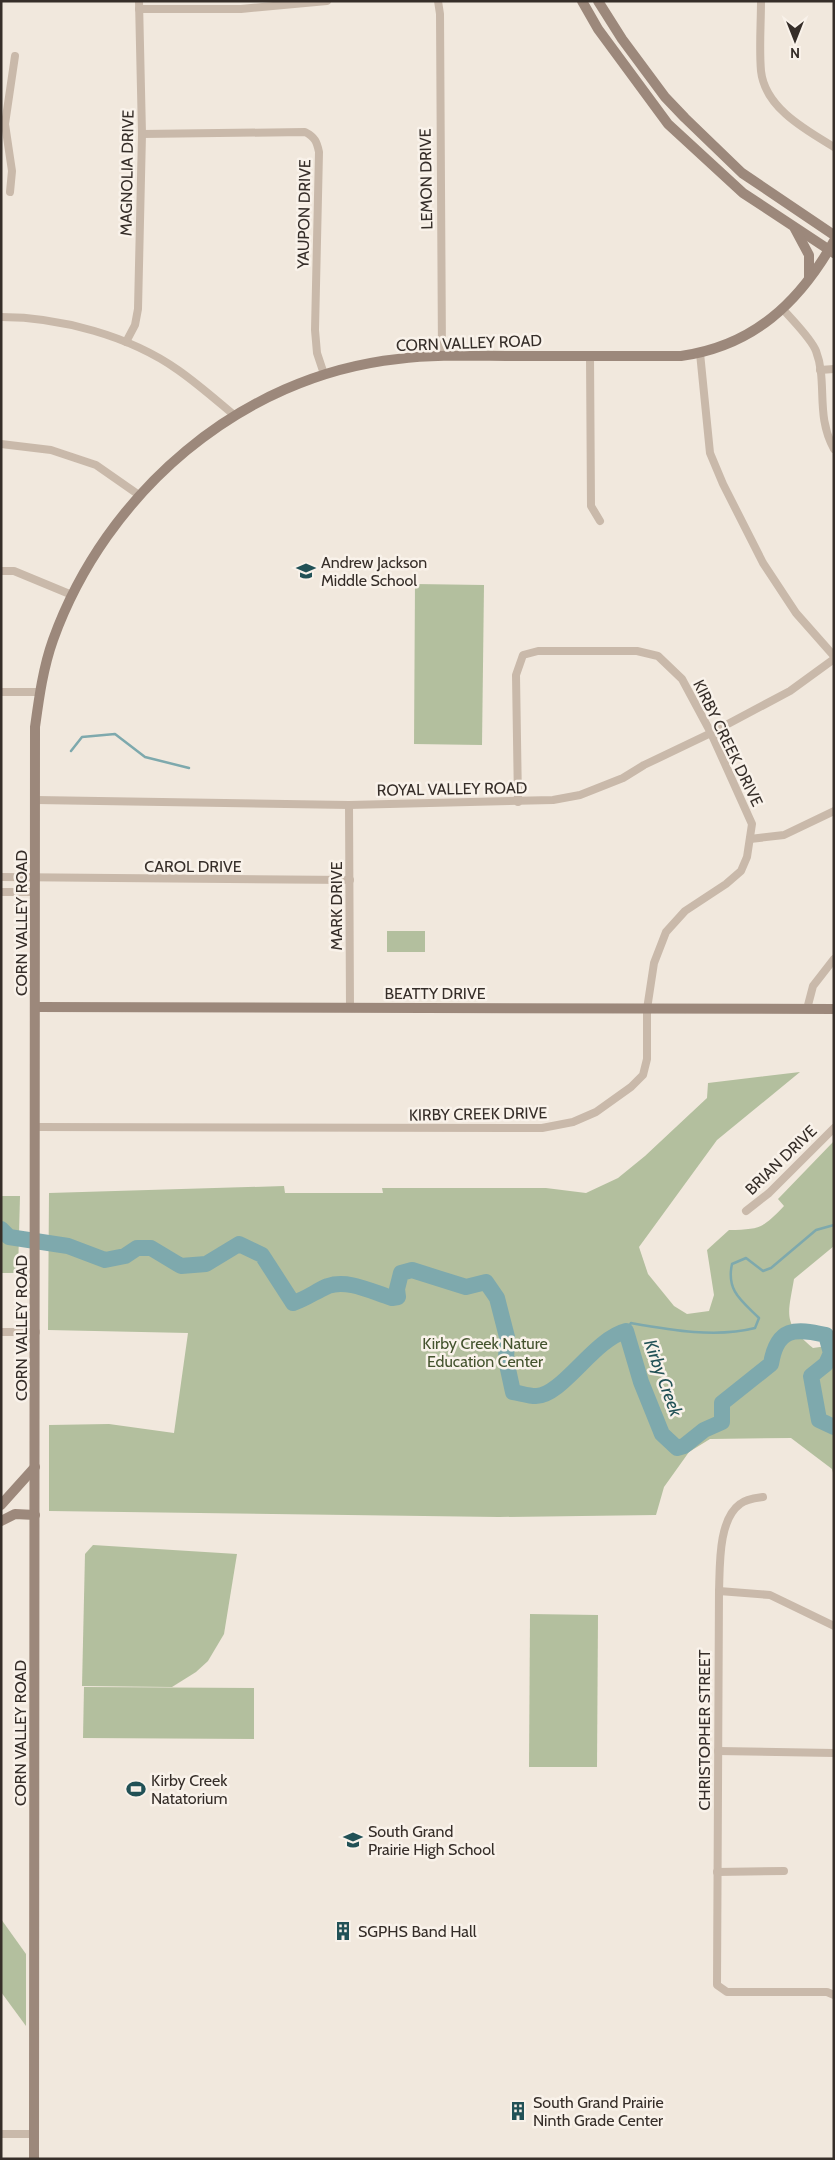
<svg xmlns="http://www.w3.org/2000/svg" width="835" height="2160" viewBox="0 0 835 2160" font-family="Cabin,sans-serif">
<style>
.green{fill:#b3bf9e}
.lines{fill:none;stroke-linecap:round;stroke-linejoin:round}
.stream{stroke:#7ea9ad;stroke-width:2.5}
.river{stroke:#7ea9ad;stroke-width:16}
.street{stroke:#c9b9aa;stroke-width:8}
.secondary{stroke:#9c887b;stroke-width:10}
.labels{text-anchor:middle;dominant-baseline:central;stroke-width:5;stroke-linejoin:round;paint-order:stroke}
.street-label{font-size:16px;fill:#362e29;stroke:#f9f2ea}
.poi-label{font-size:16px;fill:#362e29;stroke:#f9f2ea;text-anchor:start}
.park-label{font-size:16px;fill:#44532e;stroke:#f9f2ea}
.water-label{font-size:18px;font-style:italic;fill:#215156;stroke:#f9f2ea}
</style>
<rect width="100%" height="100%" fill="#f1e8dd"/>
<g class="green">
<path d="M 415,584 L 484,585 L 482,745 L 414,744 Z"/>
<rect x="387" y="931" width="38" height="21"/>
<path d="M 800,1072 L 717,1140 L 639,1247 L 648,1274 L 674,1306 L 687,1314 L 709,1311 L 714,1295 L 707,1250 L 729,1230 C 760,1229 762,1229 784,1206 L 778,1199 L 834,1141 L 834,1246 L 794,1279 C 788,1315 782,1323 813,1348 L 834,1345 L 834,1476 L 832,1469 L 791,1438 L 710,1439 L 689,1452 L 664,1487 L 656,1515 L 499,1517 L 49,1511 L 49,1425 L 109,1424 L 174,1433 L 188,1333 L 48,1330 L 49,1193 L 284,1186 L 285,1193 L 383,1193 L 382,1188 L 546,1188 L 586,1193 L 618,1178 L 645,1156 L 707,1098 L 708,1083 Z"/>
<path d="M 1,1196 L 20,1196 L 18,1273 L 1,1273 Z"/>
<path d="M 93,1545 L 237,1554 L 224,1634 L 208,1661 L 196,1672 L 172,1687 L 82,1686 L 85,1554 Z"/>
<path d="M 530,1614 L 598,1615 L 597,1767 L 529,1767 Z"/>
<path d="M 84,1687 L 254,1688 L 254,1739 L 83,1738 Z"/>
<path d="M 1,1919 L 26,1954 L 26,2026 L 1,1992 Z"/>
</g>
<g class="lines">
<g class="stream">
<path d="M 71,751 L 82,737 L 115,734 L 145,757 L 189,768"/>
<path d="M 626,1331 L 631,1323 C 671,1330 716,1338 755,1328 L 759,1318 C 742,1301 726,1291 732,1264 L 746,1258 L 763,1271 L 771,1268 L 816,1230 L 834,1225"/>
</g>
<path class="river" d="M 1,1229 L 9,1237 L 68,1246 L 105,1260 L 125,1256 L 137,1248 L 151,1248 L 181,1266 L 206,1264 L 239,1244 L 262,1255 L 293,1303 C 306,1299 316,1291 328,1286 C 348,1279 372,1292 392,1298 L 398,1297 L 397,1289 L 401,1273 L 412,1270 L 466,1287 L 486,1282 L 497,1298 L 507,1337 L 506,1360 L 513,1392 C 520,1393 528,1396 536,1396 C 562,1396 594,1339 626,1331 L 641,1382 L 662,1434 L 677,1448 L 684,1446 L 704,1430 L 722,1422 L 722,1403 L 771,1364 C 777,1327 795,1328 826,1335 L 831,1353 L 826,1364 L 811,1376 L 819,1420 L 834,1427"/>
<g class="street">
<path d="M 438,1 L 440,14 L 442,356"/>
<path d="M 761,1 C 761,24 759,48 761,71 C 765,108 806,130 834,147"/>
<path d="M 139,9 L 241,9 L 327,1"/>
<path d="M 142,134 L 305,132 C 315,137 317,142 319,152 L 315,330 L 317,353 L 324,374"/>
<path d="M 10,192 L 12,171 L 5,124 L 15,56"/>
<path d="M 782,308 C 792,320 811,338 816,351 C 828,382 815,415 834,449"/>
<path d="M 1,317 C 60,317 130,336 178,370 C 198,384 216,400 234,415"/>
<path d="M 126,342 L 135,325 L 138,309 L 142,134 L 139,1"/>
<path d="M 700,353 L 710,453 L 723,484 L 763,563 L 796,613 L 834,656"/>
<path d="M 590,356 L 591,506 L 600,521"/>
<path d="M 820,370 L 834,369"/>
<path d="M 1,444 L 51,450 L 96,465 L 139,495"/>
<path d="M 1,571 L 14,571 L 72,595"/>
<path d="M 1,692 L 40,692"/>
<path d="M 36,800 L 349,805 L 553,800 L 580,795 L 623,778 L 644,765 L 711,733 L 790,691 L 834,659"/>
<path d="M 349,805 L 350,1008"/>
<path d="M 750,839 L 784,835 L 834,811"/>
<path d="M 1,877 L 350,880"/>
<path d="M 1,892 L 35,892"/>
<path d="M 807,1009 L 813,986 L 834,959"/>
<path d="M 36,1127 L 542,1128 L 573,1122 L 596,1112 L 631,1087 L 643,1075 L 647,1059 L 647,1009 L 654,963 L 666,932 L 685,911 L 726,884 L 741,871 L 747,857 L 752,824 L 711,733 L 682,679 L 658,656 L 637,651 L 538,651 L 523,655 L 516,675 L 518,802"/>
<path d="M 746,1211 L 769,1193 L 834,1128"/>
<path d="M 1,1332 L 36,1332"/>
<path d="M 763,1497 C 756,1498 746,1499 740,1504 C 718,1520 720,1566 719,1591 L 717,1985 L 727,1992 L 827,1992 L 834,1995"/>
<path d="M 719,1591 L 770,1595 L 834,1626"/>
<path d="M 718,1751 L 834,1753"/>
<path d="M 717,1872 L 784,1871"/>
<path d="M 1,2134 L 34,2134"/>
</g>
<g class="secondary">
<path d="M 582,1 L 598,29 L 668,124 L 743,193 L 834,253"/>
<path d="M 598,1 L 622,39 L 665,97 L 685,118 L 742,173 L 834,235"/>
<path d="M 795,229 L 809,255 L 809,278"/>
<path d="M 36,1007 L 834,1009"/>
<path d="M 1,1505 L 35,1467"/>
<path d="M 1,1521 L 15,1514 L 35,1515"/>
<path d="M 34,2159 L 35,727 C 39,698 43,668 53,640 C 106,493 240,376 398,359 C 437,354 477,356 516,356 C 571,356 626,356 681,356 C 753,346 799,303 834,241"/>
</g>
</g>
<defs>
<g id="school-bare" transform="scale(1.5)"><path d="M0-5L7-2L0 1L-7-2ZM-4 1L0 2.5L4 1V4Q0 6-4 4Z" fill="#215156" stroke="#f9f2ea" stroke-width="2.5" paint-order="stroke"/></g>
<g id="stadium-bare" transform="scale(1.5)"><path d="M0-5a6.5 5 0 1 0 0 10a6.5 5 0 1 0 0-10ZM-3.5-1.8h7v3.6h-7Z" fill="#215156" stroke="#f9f2ea" stroke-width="2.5" paint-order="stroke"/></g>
<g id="building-bare" transform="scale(1.5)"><path d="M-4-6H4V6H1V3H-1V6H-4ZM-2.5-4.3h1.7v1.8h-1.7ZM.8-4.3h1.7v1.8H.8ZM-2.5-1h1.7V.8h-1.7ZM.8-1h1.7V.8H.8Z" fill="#215156" stroke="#f9f2ea" stroke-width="2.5" paint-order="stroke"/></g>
</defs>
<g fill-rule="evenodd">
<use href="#school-bare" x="306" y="571"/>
<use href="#stadium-bare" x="136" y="1789"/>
<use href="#school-bare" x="353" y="1840"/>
<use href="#building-bare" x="343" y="1931"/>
<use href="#building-bare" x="518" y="2111"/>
</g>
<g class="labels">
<g class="street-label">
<text transform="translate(127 173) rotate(-89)">MAGNOLIA DRIVE</text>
<text transform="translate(426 179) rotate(-91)">LEMON DRIVE</text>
<text transform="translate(304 214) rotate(-89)">YAUPON DRIVE</text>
<text transform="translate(469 343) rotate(-2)">CORN VALLEY ROAD</text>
<text transform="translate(728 743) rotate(64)">KIRBY CREEK DRIVE</text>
<text transform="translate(452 789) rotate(-1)">ROYAL VALLEY ROAD</text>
<text x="193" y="866">CAROL DRIVE</text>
<text transform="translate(336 906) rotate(-90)">MARK DRIVE</text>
<text transform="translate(21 923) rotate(-90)">CORN VALLEY ROAD</text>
<text x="435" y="993">BEATTY DRIVE</text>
<text transform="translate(478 1114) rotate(-1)">KIRBY CREEK DRIVE</text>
<text transform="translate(781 1160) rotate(-44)">BRIAN DRIVE</text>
<text transform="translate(21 1328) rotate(-90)">CORN VALLEY ROAD</text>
<text transform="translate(704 1730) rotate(-90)">CHRISTOPHER STREET</text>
<text transform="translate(20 1733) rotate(-90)">CORN VALLEY ROAD</text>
</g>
<g class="poi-label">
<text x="321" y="562">Andrew Jackson<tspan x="321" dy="18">Middle School</tspan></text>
<text x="151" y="1780">Kirby Creek<tspan x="151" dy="18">Natatorium</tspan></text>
<text x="368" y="1831">South Grand<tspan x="368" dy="18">Prairie High School</tspan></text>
<text x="358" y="1931">SGPHS Band Hall</text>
<text x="533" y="2102">South Grand Prairie<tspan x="533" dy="18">Ninth Grade Center</tspan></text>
</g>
<g class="park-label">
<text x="485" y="1343">Kirby Creek Nature<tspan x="485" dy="18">Education Center</tspan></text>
</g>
<g class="water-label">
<text transform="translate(663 1378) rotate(70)">Kirby Creek</text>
</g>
</g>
<rect width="835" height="2160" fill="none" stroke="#362e29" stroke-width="5"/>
<g transform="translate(795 40) rotate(180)" stroke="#f9f2ea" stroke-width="4" paint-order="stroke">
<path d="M0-4L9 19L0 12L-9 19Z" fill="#362e29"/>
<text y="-8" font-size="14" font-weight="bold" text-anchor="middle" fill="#362e29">N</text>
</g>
</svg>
